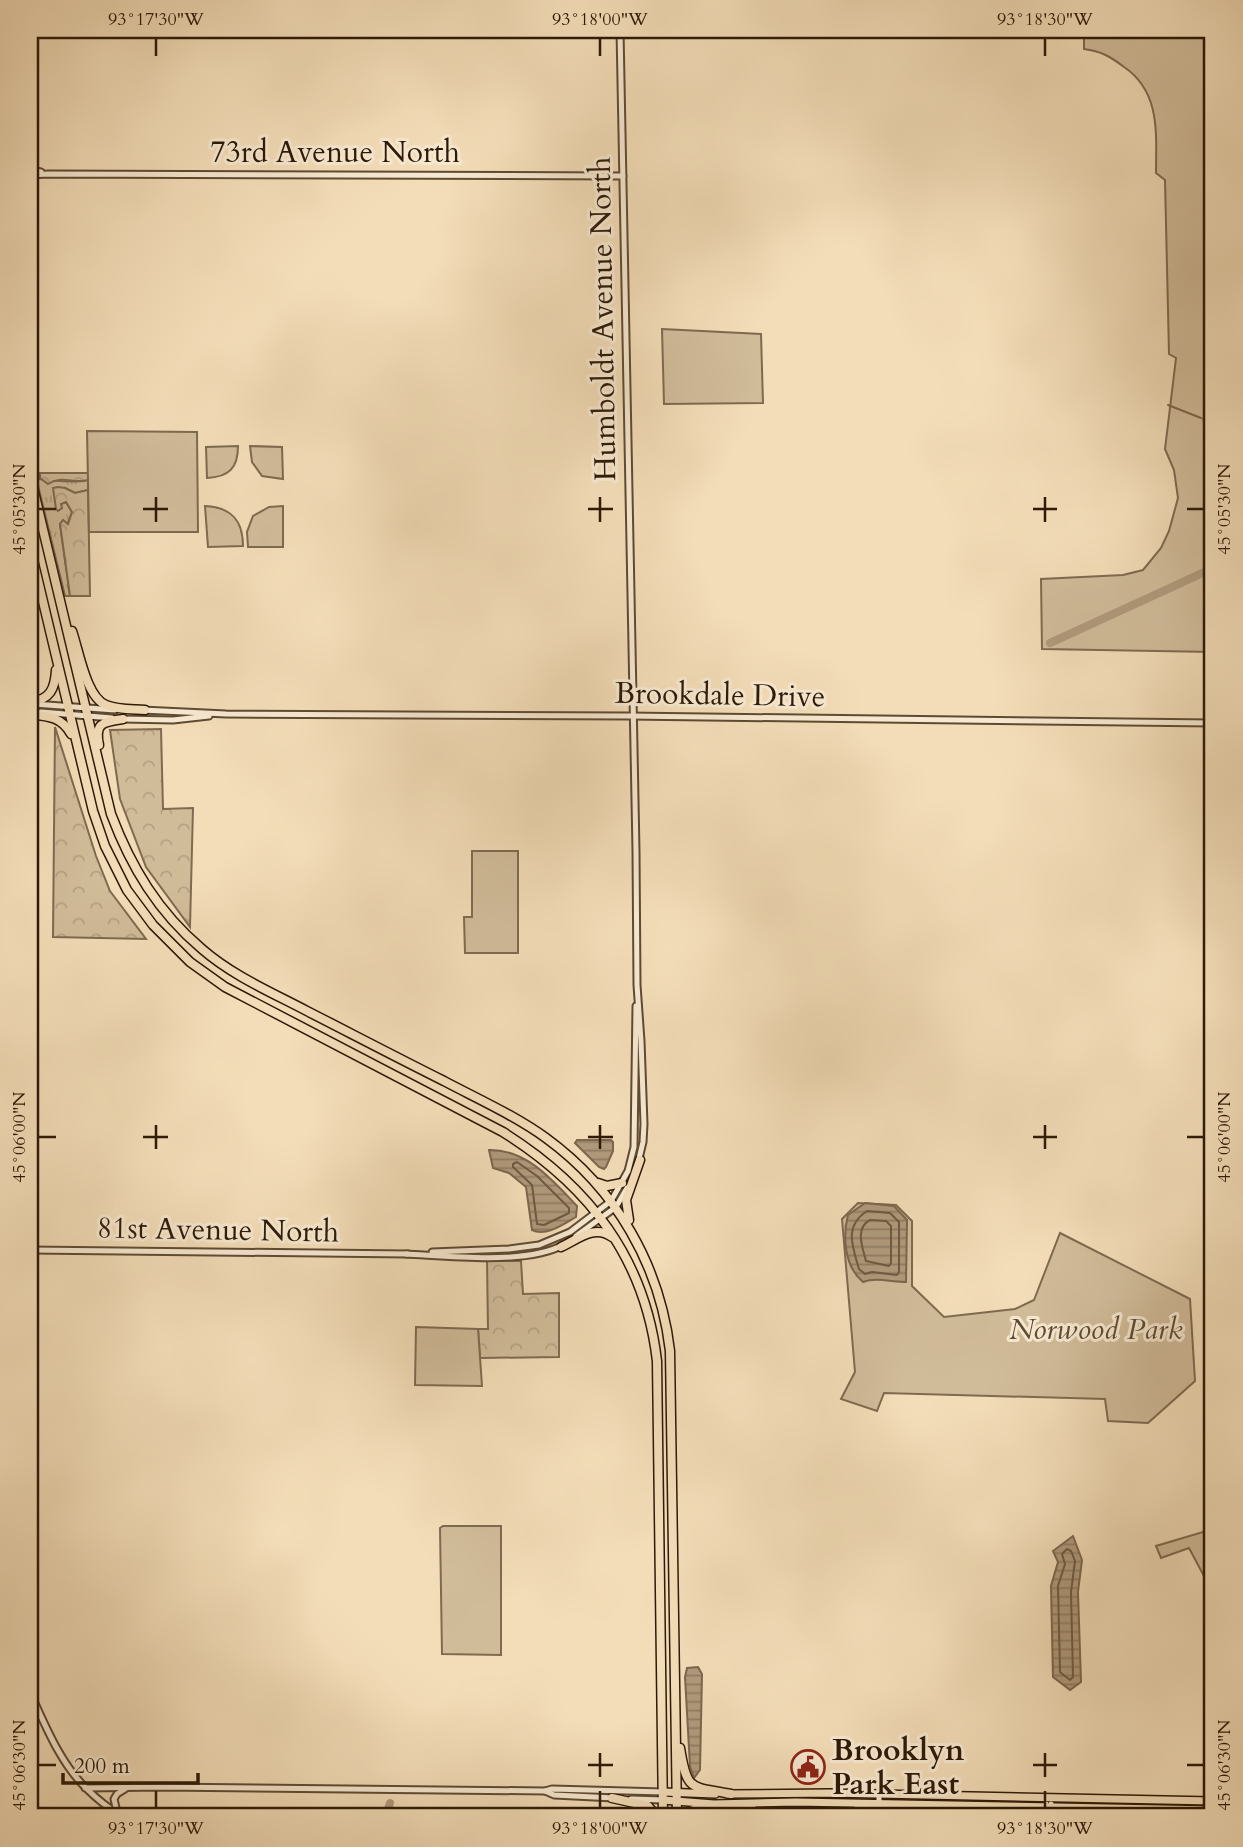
<svg xmlns="http://www.w3.org/2000/svg" width="1243" height="1847" viewBox="0 0 1243 1847" font-family="Cardo,serif">
<style>
.grass{fill:url(#grass-tufts);stroke:#7f6a50;stroke-width:2}
.forest{fill:url(#forest-crowns);stroke:#7f6a50;stroke-width:2}
.park{fill:#d1bc9a;stroke:#7f6a50;stroke-width:2}
.water{fill:url(#water-rules);stroke:#7c664d;stroke-width:2}
.lines{fill:none;stroke-linecap:round;stroke-linejoin:round}
.shore{stroke:#6e5a42;stroke-width:2}
.stream{stroke:#7c664d;stroke-width:2}
.river{stroke:#b09a7c;stroke-width:8}
.minor-casing{stroke:#5e4a33;stroke-width:9}
.major-casing{stroke:#2d1907;stroke-width:10}
.highway-casing{stroke:#2d1907;stroke-width:11}
.minor{stroke:#f7e9d1;stroke-width:5}
.major{stroke:#f3ddb8;stroke-width:7}
.highway{stroke:#f3ddb8;stroke-width:8}
.ticks{fill:none;stroke:#2d1907;stroke-width:2.5}
.labels{text-anchor:middle;dominant-baseline:central;stroke-width:6;stroke-linejoin:round;paint-order:stroke}
.street-label{font-size:30px;fill:#2d1907;stroke:#f7e9d1}
.park-label{font-size:30px;font-style:italic;fill:#5e4a33;stroke:#f7e9d1}
.poi-label{font-size:30px;font-weight:bold;fill:#2d1907;stroke:#f7e9d1;text-anchor:start}
.neatline{fill:none;stroke:#2d1907;stroke-width:2.5}
.ticks-label{font-size:18px;text-anchor:middle;fill:#2d1907}
</style>
<defs>
<pattern id="grass-tufts" width="24" height="20" patternUnits="userSpaceOnUse" patternTransform="scale(1.75)"><rect width="24" height="20" fill="#d1bc9a"/><path d="M3 7l-1-3M5 7V3M7 7l1-3M15 17l-1-3M17 17v-4M19 17l1-3" fill="none" stroke="#b4a183"/></pattern>
<pattern id="forest-crowns" width="20" height="18" patternUnits="userSpaceOnUse" patternTransform="scale(1.75)"><rect width="20" height="18" fill="#d1bc9a"/><path d="M2 6a3 3 0 1 1 6 0M12 15a3 3 0 1 1 6 0" fill="none" stroke="#b4a183"/></pattern>
<pattern id="water-rules" width="6" height="5" patternUnits="userSpaceOnUse" patternTransform="scale(1.75)"><rect width="6" height="5" fill="#b09a7c"/><path d="M0 2.5h6" fill="none" stroke="#907d64"/></pattern>
</defs>
<rect width="100%" height="100%" fill="#f3ddb8"/>
<filter id="stains"><feTurbulence type="fractalNoise" baseFrequency=".00286" numOctaves="4"/><feColorMatrix values="0 0 0 0 .2 0 0 0 0 .09 0 0 0 0 .02 0 0 0 .5 -.17"/></filter>
<radialGradient id="worn" r=".72"><stop offset=".6" stop-color="#630" stop-opacity="0"/><stop offset="1" stop-color="#630" stop-opacity=".3"/></radialGradient>
<path class="grass" d="M 35,473 L 40,473 L 40,479 C 52,481 77,483 88,480 L 88,490 L 75,493 L 65,488 L 61,504 L 66,502 L 72,512 L 67,525 L 60,524 L 70,596 L 65,596 Z"/>
<g class="forest">
<path d="M 40,473 L 88,473 L 88,480 C 74,484 61,475 48,484 L 40,478 Z"/>
<path d="M 58,487 L 65,488 L 75,493 L 88,490 L 90,596 L 70,596 L 60,524 L 63,520 L 68,524 L 72,512 L 66,502 L 61,504 L 62,508 L 58,511 L 56,509 L 53,488 Z"/>
<path d="M 55,727 L 96,856 L 110,891 L 146,939 L 53,937 Z"/>
<path d="M 161,729 L 163,809 L 193,808 L 190,927 L 146,867 L 120,799 L 110,730 Z"/>
<path d="M 487,1261 L 521,1261 L 523,1294 L 559,1293 L 559,1357 L 480,1358 L 478,1329 L 488,1329 Z"/>
</g>
<g class="park">
<path d="M 84,30 L 145,30 L 122,35 L 84,35 Z"/>
<path d="M 1084,30 L 1213,30 L 1213,652 L 1042,649 L 1041,579 L 1123,575 L 1143,570 L 1161,548 L 1169,531 L 1178,498 L 1174,470 L 1165,449 L 1176,358 L 1169,354 L 1165,180 L 1156,173 C 1156,134 1161,92 1124,67 C 1111,57 1101,51 1084,49 Z"/>
<path d="M 662,329 L 761,334 L 763,403 L 664,404 Z"/>
<path d="M 87,431 L 197,432 L 198,532 L 89,532 Z"/>
<path d="M 238,446 C 238,468 229,477 207,478 L 206,447 Z"/>
<path d="M 250,446 L 282,447 L 283,479 L 262,476 L 252,462 Z"/>
<path d="M 205,506 C 231,507 243,520 243,546 L 208,547 Z"/>
<path d="M 283,506 L 283,547 L 248,547 L 247,532 L 253,516 L 269,507 Z"/>
<path d="M 472,851 L 518,851 L 518,953 L 465,953 L 464,917 L 472,917 Z"/>
<path d="M 858,1203 L 896,1205 L 912,1221 L 912,1286 L 944,1317 L 1015,1309 L 1034,1300 L 1060,1233 L 1190,1299 L 1195,1381 L 1148,1423 L 1108,1421 L 1105,1399 L 884,1393 L 877,1411 L 841,1399 L 855,1372 L 842,1219 Z"/>
<path d="M 416,1327 L 478,1329 L 482,1386 L 415,1385 Z"/>
<path d="M 443,1526 L 501,1526 L 501,1655 L 442,1654 L 440,1528 Z"/>
<path d="M 1213,1529 L 1213,1593 L 1189,1548 L 1161,1558 L 1156,1546 Z"/>
</g>
<g class="water">
<path d="M 577,1140 L 611,1140 L 613,1142 L 613,1151 L 606,1167 L 604,1169 L 599,1167 L 575,1143 Z"/>
<path d="M 489,1150 C 527,1149 553,1181 577,1206 L 576,1217 C 564,1224 546,1237 532,1230 L 526,1187 L 509,1173 L 493,1168 Z"/>
<path d="M 865,1203 L 894,1206 L 907,1220 L 906,1282 C 892,1282 876,1277 863,1282 C 845,1267 842,1238 848,1215 Z"/>
<path d="M 1073,1536 L 1082,1560 L 1078,1592 L 1081,1682 L 1070,1690 L 1053,1677 L 1051,1586 L 1058,1562 L 1053,1551 Z"/>
<path d="M 698,1667 L 702,1674 L 700,1770 L 694,1778 L 690,1766 L 685,1677 L 687,1668 Z"/>
</g>
<g class="lines">
<g class="shore">
<path d="M 517,1162 L 537,1176 L 569,1208 L 569,1213 L 544,1225 L 537,1224 L 532,1185 L 513,1167 L 513,1164 Z"/>
<path d="M 867,1211 L 890,1213 L 899,1222 L 899,1272 L 897,1275 L 872,1272 L 865,1274 L 859,1269 C 852,1245 844,1226 867,1211 Z"/>
<path d="M 870,1220 L 886,1221 L 891,1226 L 891,1263 L 889,1266 L 866,1261 C 862,1246 855,1228 870,1220 Z"/>
<path d="M 1067,1549 L 1071,1551 L 1075,1561 L 1071,1592 L 1073,1677 L 1070,1680 L 1060,1672 L 1058,1586 L 1065,1564 L 1062,1554 Z"/>
</g>
<g class="stream">
<path d="M 1168,405 L 1201,418"/>
<path d="M 1203,419 L 1213,424"/>
</g>
<g class="river">
<path d="M 1185,581 L 1213,568"/>
<path d="M 1050,643 L 1183,582"/>
<path d="M 385,1817 L 390,1803"/>
</g>
<g class="minor-casing">
<g id="minor">
<path d="M 620,30 L 636,851 L 637,985 L 641,1041 L 644,1124 L 643,1142 L 638,1163"/>
<path d="M 30,170 L 41,172"/>
<path d="M 30,175 L 48,174 L 623,176"/>
<path d="M 34,704 L 115,710"/>
<path d="M 142,710 L 226,714 L 628,716 L 1213,723"/>
<path d="M 41,712 L 112,718"/>
<path d="M 122,719 L 173,720 L 209,716"/>
<path d="M 576,1236 L 616,1207 L 627,1188"/>
<path d="M 30,1250 L 408,1254"/>
<path d="M 432,1252 L 509,1249 L 539,1245 L 570,1232 L 611,1201 L 628,1171 L 634,1147 L 636,1006"/>
<path d="M 406,1254 C 448,1256 526,1265 563,1245"/>
<path d="M 30,1692 C 45,1725 61,1765 88,1790 C 98,1800 110,1809 122,1817"/>
<path d="M 85,1788 L 162,1787 L 545,1791 L 552,1789 L 663,1792"/>
<path d="M 545,1791 L 554,1795 L 614,1798"/>
<path d="M 631,1799 L 663,1800"/>
<path d="M 1051,1804 L 1051,1817"/>
<path d="M 117,1812 L 114,1799 L 117,1794 L 125,1789"/>
<path d="M 879,1817 L 879,1794"/>
<path d="M 1045,1817 L 1046,1804"/>
</g>
</g>
<g class="major-casing">
<g id="major">
<path d="M 663,1792 L 715,1794"/>
<path d="M 727,1794 L 830,1793 L 1213,1801"/>
<path d="M 663,1800 L 714,1804 L 796,1802 L 1213,1810"/>
<path d="M 858,1806 L 868,1809 L 875,1817"/>
<path d="M 1020,1810 L 1031,1812 L 1038,1817"/>
</g>
</g>
<g class="highway-casing">
<g id="highway">
<path d="M 30,475 L 111,814 C 131,867 158,912 202,949 C 233,976 271,992 307,1011 C 352,1034 398,1058 444,1081 C 478,1099 514,1115 546,1138 C 616,1189 660,1265 670,1351 L 677,1817"/>
<path d="M 30,547 L 93,811 L 105,846 L 127,890 L 153,925 L 190,962 L 225,987 L 503,1132 C 589,1186 645,1258 657,1361 L 663,1817"/>
<path d="M 72,631 C 79,651 86,697 106,705 C 118,710 133,709 145,710"/>
<path d="M 30,702 C 50,700 55,689 56,670"/>
<path d="M 30,714 C 48,716 62,717 71,734"/>
<path d="M 99,745 C 94,722 104,722 123,719"/>
<path d="M 598,1183 L 607,1186 L 622,1183"/>
<path d="M 629,1220 L 626,1200 L 640,1160"/>
<path d="M 561,1247 C 578,1239 595,1224 612,1237"/>
<path d="M 680,1748 C 687,1792 690,1786 731,1794"/>
<path d="M 612,1798 L 648,1806 L 657,1817"/>
<path d="M 683,1817 L 693,1810 L 726,1809 L 752,1804"/>
</g>
</g>
<use href="#minor" class="minor"/>
<use href="#major" class="major"/>
<use href="#highway" class="highway"/>
</g>
<path class="ticks" d="M 156,38 L 156,56M 600,38 L 600,56M 1045,38 L 1045,56M 156,497 L 156,522M 600,497 L 600,522M 1045,497 L 1045,522M 38,509 L 56,509M 143,509 L 168,509M 588,509 L 613,509M 1033,509 L 1057,509M 1187,509 L 1204,509M 156,1125 L 156,1149M 600,1125 L 600,1149M 1045,1125 L 1045,1149M 38,1137 L 56,1137M 143,1137 L 168,1137M 588,1137 L 613,1137M 1033,1137 L 1057,1137M 1187,1137 L 1204,1137M 600,1753 L 600,1777M 1045,1753 L 1045,1777M 38,1765 L 56,1765M 588,1765 L 613,1765M 1033,1765 L 1057,1765M 1187,1765 L 1204,1765M 156,1791 L 156,1808M 600,1791 L 600,1808M 1045,1791 L 1045,1808"/>
<defs>
<g id="civic-ring" transform="scale(1.75)"><circle r="9.5" fill="#f7e9d1" stroke="#8f2418" stroke-width="1.5"/><path d="M-.6-6.5H3V-4.5H.6V-3L4-1V1h2V6H-6V1h2V-1L-.6-3ZM-1.2 2.5V6h2.4V2.5Z" fill="#8f2418"/></g>
</defs>
<g fill-rule="evenodd">
<use href="#civic-ring" x="808" y="1767"/>
</g>
<g class="labels">
<g class="street-label">
<text x="335" y="152">73rd Avenue North</text>
<text transform="translate(603 319) rotate(-91)">Humboldt Avenue North</text>
<text transform="translate(720 695) rotate(1)">Brookdale Drive</text>
<text transform="translate(218 1230) rotate(1)">81st Avenue North</text>
</g>
<g class="park-label">
<text x="1096" y="1329">Norwood Park</text>
</g>
<g class="poi-label">
<text x="832" y="1750">Brooklyn<tspan x="832" dy="34">Park East</tspan></text>
</g>
</g>
<rect width="1243" height="1847" fill="none" stroke="#f3ddb8" stroke-width="77"/>
<path d="M63 1773v10h135v-10" fill="none" stroke="#2d1907" stroke-width="3.5"/>
<text x="74" y="1773" font-size="21" fill="#2d1907" stroke="#f7e9d1" stroke-width="5" paint-order="stroke">200 m</text>
<rect x="38" y="38" width="1166" height="1770" class="neatline"/>
<g class="ticks-label">
<text x="156" y="25">93°17'30"W</text>
<text x="600" y="25">93°18'00"W</text>
<text x="1045" y="25">93°18'30"W</text>
<text transform="translate(1224 509) rotate(-90)" y="6">45°05'30"N</text>
<text transform="translate(19 509) rotate(-90)" y="6">45°05'30"N</text>
<text transform="translate(1224 1137) rotate(-90)" y="6">45°06'00"N</text>
<text transform="translate(19 1137) rotate(-90)" y="6">45°06'00"N</text>
<text transform="translate(19 1765) rotate(-90)" y="6">45°06'30"N</text>
<text transform="translate(1224 1765) rotate(-90)" y="6">45°06'30"N</text>
<text x="156" y="1834">93°17'30"W</text>
<text x="600" y="1834">93°18'00"W</text>
<text x="1045" y="1834">93°18'30"W</text>
</g>
<rect width="100%" height="100%" filter="url(#stains)"/>
<rect width="100%" height="100%" fill="url(#worn)"/>
</svg>
